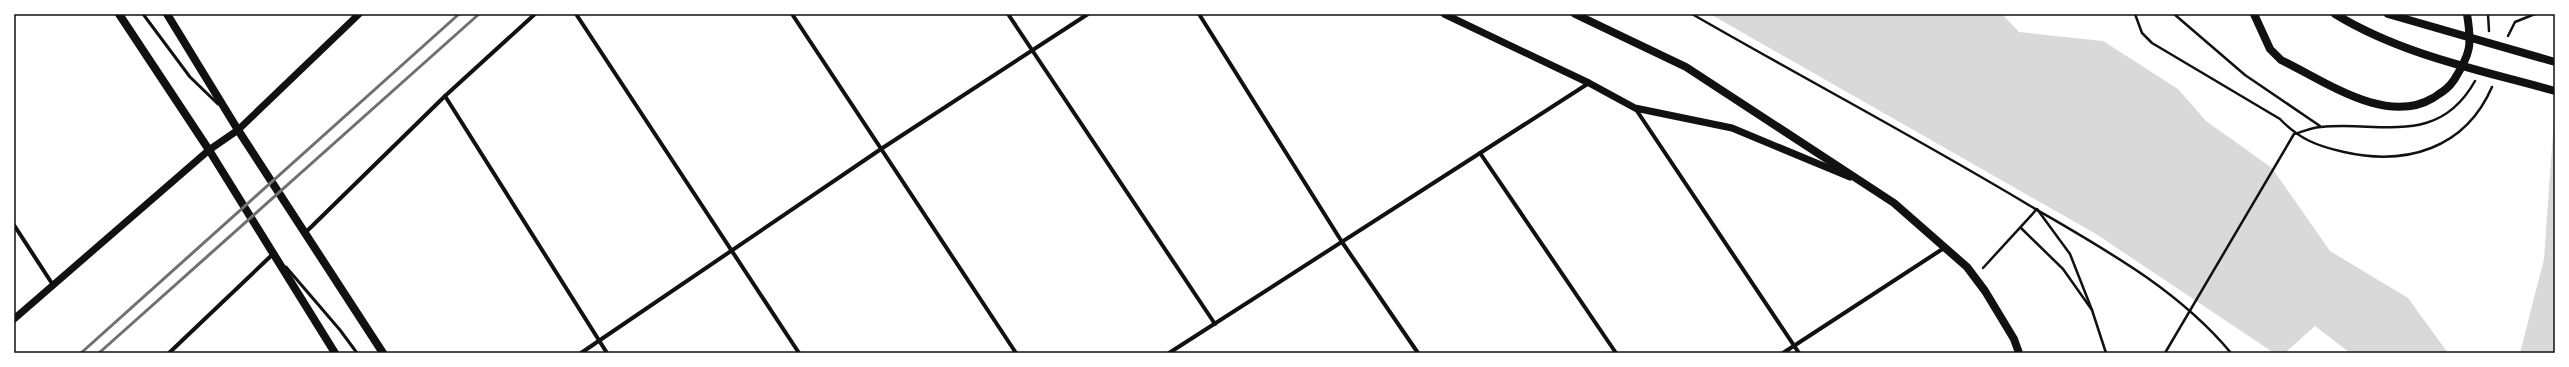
<svg xmlns="http://www.w3.org/2000/svg" width="2569" height="367" viewBox="0 0 2569 367" font-family="'PT Sans Narrow',sans-serif">
<style>
.water{fill:#d9d9d9}
.lines{fill:none;stroke-linecap:round;stroke-linejoin:round}
.path{stroke:#111;stroke-width:2.5}
.service{stroke:#111;stroke-width:3}
.minor{stroke:#111;stroke-width:4}
.tertiary{stroke:#111;stroke-width:7}
.secondary{stroke:#111;stroke-width:8}
.rail{stroke:#707070;stroke-width:3}
.neatline{fill:none;stroke:#111;stroke-width:1.5}
</style>
<rect width="100%" height="100%" fill="#fff"/>
<g class="water">
<path d="M 1710,14 L 2002,14 L 2019,32 L 2103,41 L 2178,89 L 2206,121 L 2272,168 L 2330,251 L 2408,298 L 2448,353 L 2350,353 L 2315,326 L 2285,353 L 2274,353 L 2096,234 Z"/>
<path d="M 2555,105 L 2555,353 L 2520,353 L 2544,259 Z"/>
</g>
<g class="lines">
<g class="path">
<path d="M 1692,14 C 1803,78 1917,138 2027,204 C 2100,247 2176,287 2231,353"/>
<path d="M 2135,14 L 2142,33 L 2152,43 L 2280,119 C 2299,139 2317,146 2344,152 C 2406,166 2465,149 2492,87"/>
<path d="M 2174,14 L 2245,75 L 2320,126"/>
<path d="M 2488,14 L 2489,31"/>
<path d="M 2508,36 L 2515,22 L 2535,14"/>
<path d="M 2021,228 L 2063,269 L 2092,310 L 2106,353"/>
<path d="M 1983,268 L 2037,209 L 2070,254 L 2092,310"/>
<path d="M 2165,353 L 2294,134 C 2303,132 2312,127 2321,127 C 2381,121 2438,147 2475,81"/>
</g>
<g class="service">
<path d="M 143,14 L 190,77 L 218,104"/>
<path d="M 286,267 L 340,330 L 357,353"/>
</g>
<g class="minor">
<path d="M 576,14 L 799,353"/>
<path d="M 792,14 L 1016,353"/>
<path d="M 1008,14 L 1215,324"/>
<path d="M 1199,14 L 1342,242 L 1418,353"/>
<path d="M 445,96 L 607,353"/>
<path d="M 1635,108 L 1799,353"/>
<path d="M 1480,153 L 1616,353"/>
<path d="M 14,225 L 53,285"/>
<path d="M 306,232 L 445,96 L 535,14"/>
<path d="M 169,353 L 274,253"/>
<path d="M 581,353 L 881,149 L 1088,14"/>
<path d="M 1169,353 L 1589,83"/>
<path d="M 1783,353 L 1944,248"/>
</g>
<g class="tertiary">
<path d="M 1444,14 L 1589,83 L 1635,108 L 1732,128 L 1850,177"/>
<path d="M 14,319 L 209,150 L 238,130 L 359,14"/>
</g>
<g class="secondary">
<path d="M 119,14 L 209,150 L 335,353"/>
<path d="M 167,14 L 238,130 L 383,353"/>
<path d="M 1575,14 L 1686,67 L 1894,203 L 1967,267 L 1985,291 L 2014,339 L 2019,353"/>
<path d="M 2254,14 L 2270,49 L 2281,60 C 2325,81 2386,126 2433,98 C 2442,92 2448,89 2454,80 C 2471,53 2472,45 2467,14"/>
<path d="M 2335,14 C 2402,55 2480,70 2555,91"/>
<path d="M 2388,14 L 2555,62"/>
</g>
<g class="rail">
<path d="M 81,353 L 459,14"/>
<path d="M 99,353 L 479,14"/>
</g>
</g>
<rect width="2569" height="367" fill="none" stroke="#ffffff" stroke-width="30"/>
<rect x="15" y="15" width="2539" height="337" class="neatline"/>
</svg>
